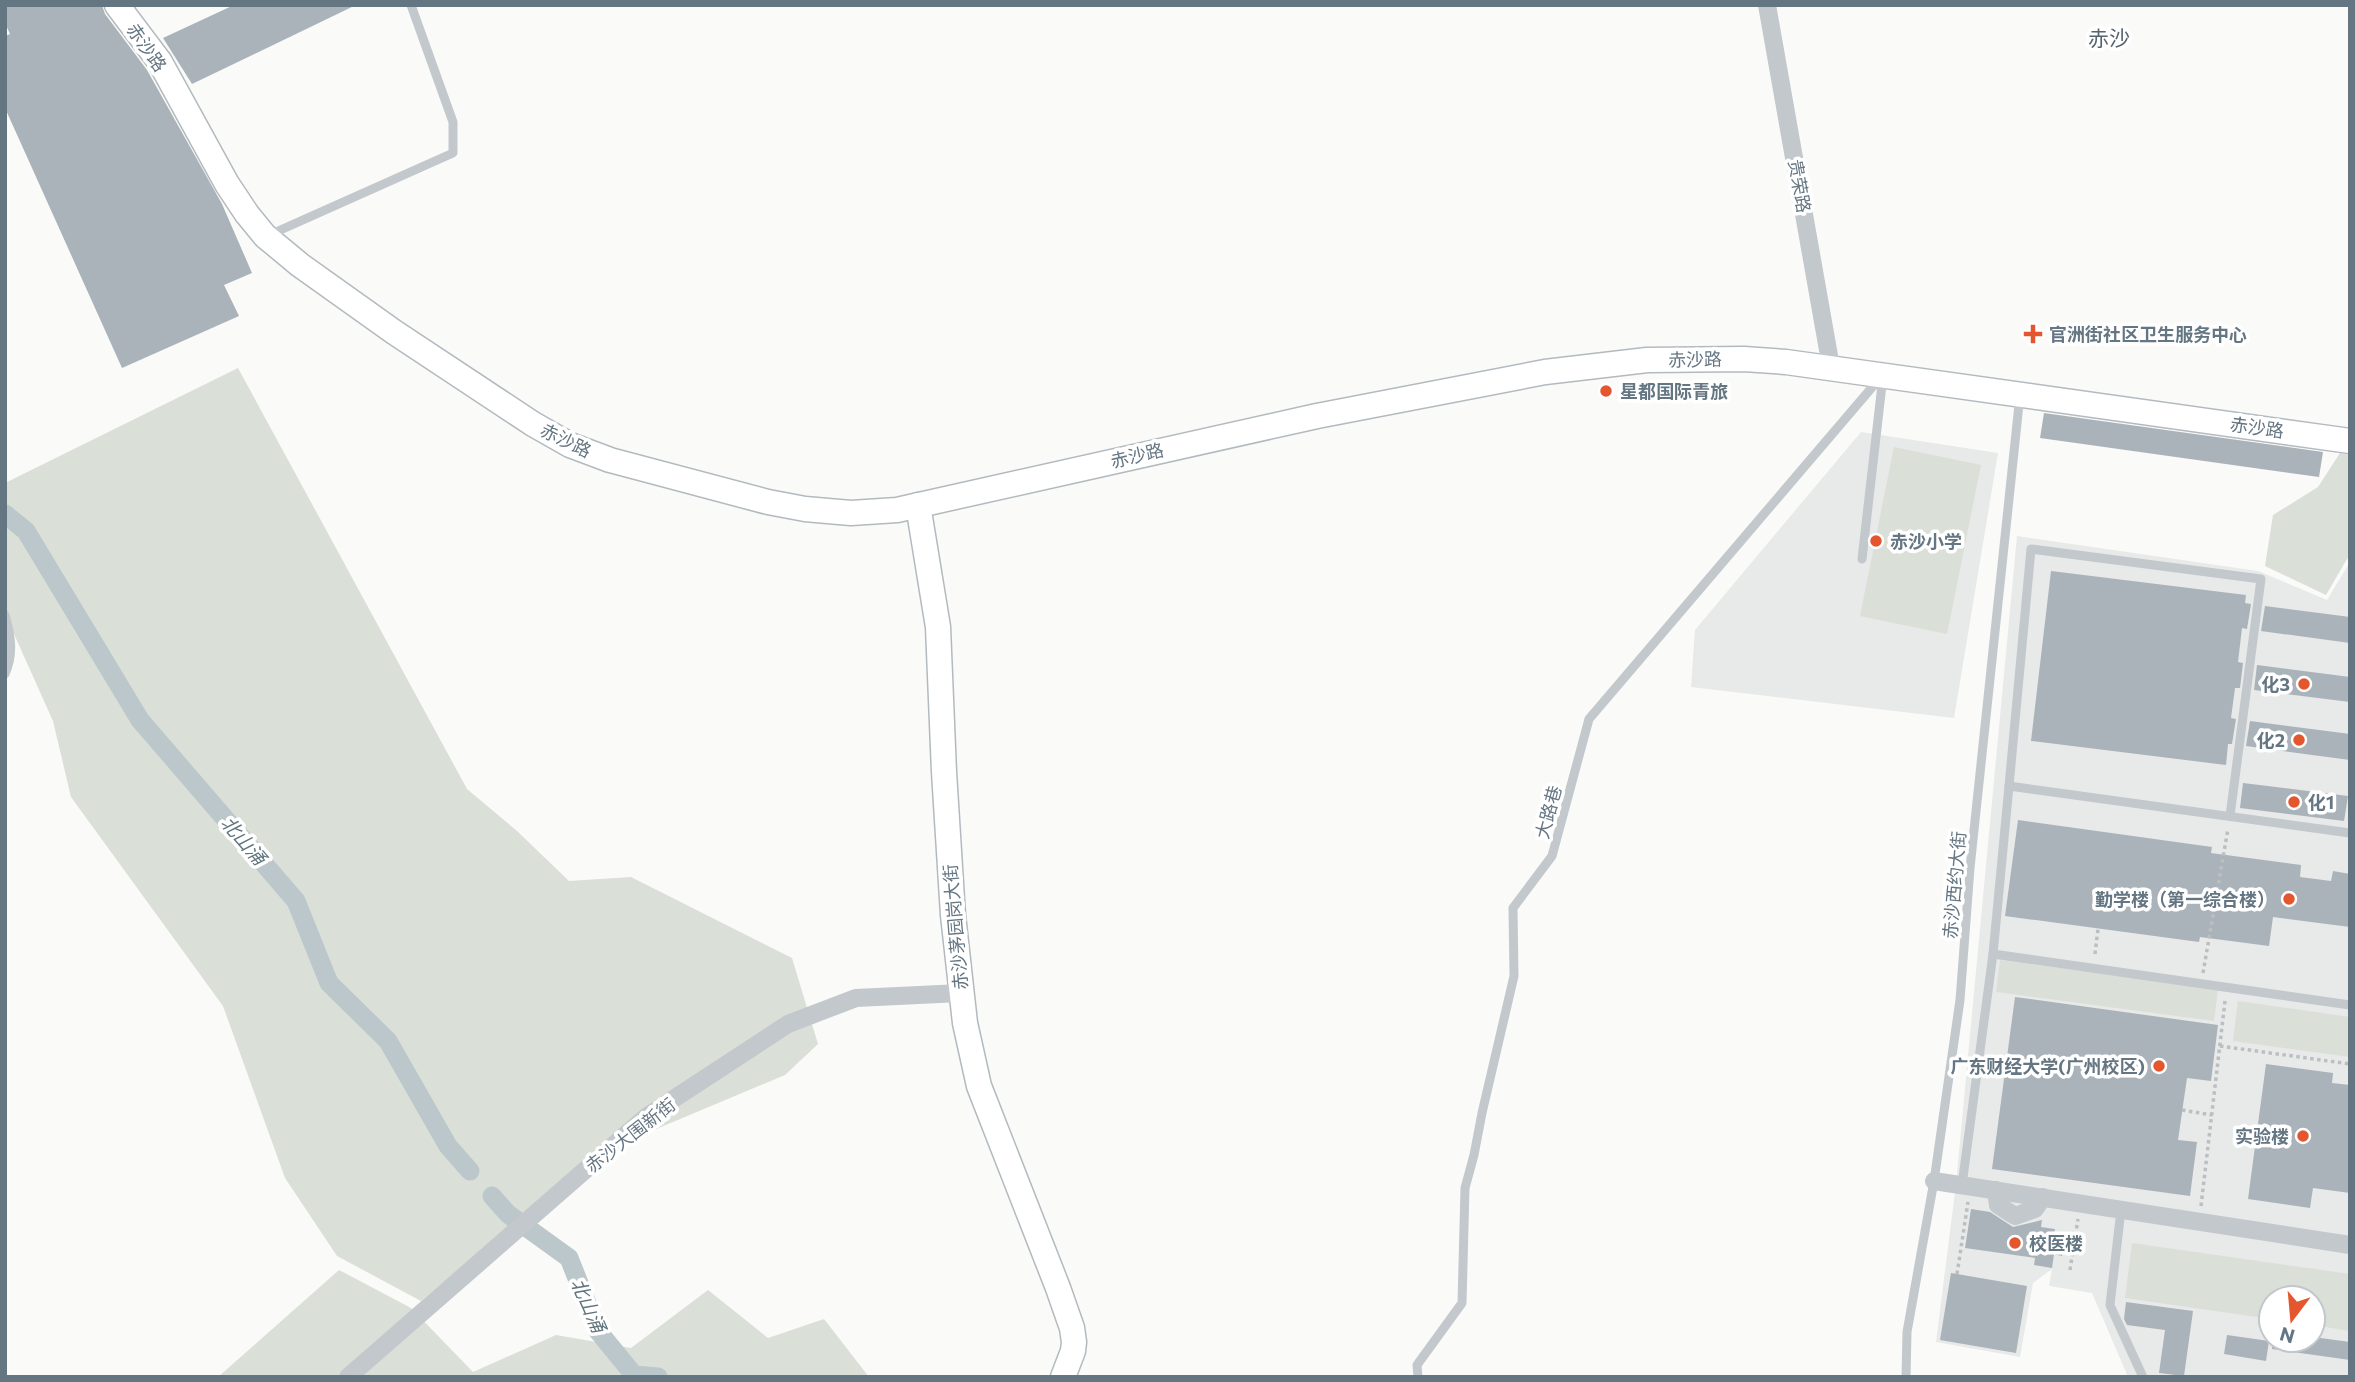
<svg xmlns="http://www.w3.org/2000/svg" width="2355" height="1382" viewBox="0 0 2355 1382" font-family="Commissioner,'Noto Sans SC',sans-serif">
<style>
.built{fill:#e8e9e9;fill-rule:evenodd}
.green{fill:#dadfd7}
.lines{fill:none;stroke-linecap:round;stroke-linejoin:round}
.canal{stroke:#bbc7cb;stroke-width:19}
.building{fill:#aab3b9}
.secondary-casing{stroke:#b3babf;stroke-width:27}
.path{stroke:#bbbfc2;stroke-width:3.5;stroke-dasharray:3.5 3.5;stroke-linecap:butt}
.lane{stroke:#c3c8cc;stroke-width:9}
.street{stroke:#c3c8cc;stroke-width:18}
.secondary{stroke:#fff;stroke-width:24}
.poi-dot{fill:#e4572e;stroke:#fff;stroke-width:2.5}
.labels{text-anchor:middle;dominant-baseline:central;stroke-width:7;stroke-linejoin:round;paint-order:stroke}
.street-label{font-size:18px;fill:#657683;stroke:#fff}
.poi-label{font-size:18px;font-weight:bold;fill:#657683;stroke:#fff;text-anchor:start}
.water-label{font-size:19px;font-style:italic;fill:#60757c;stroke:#fff}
.quarter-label{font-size:21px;fill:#57646e;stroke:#fff}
</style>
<rect width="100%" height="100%" fill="#fafaf8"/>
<g class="built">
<path d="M 1861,432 L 1998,453 L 1954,718 L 1691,687 L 1695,630 Z"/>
<path d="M 2017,536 L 2258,571 L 2327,600 L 2350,562 L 2350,1377 L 2128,1377 L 2092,1293 L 2049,1286 L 2052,1269 L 2033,1283 L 2020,1357 L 1936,1342 L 1956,1184 ZM 2271,1298 L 2313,1298 L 2313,1340 L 2271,1340 Z"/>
</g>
<g class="green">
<path d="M 238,368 L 467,789 L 517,831 L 569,881 L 631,877 L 792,958 L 818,1044 L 785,1075 L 592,1156 L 421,1301 L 337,1256 L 285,1178 L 223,1006 L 71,797 L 53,721 L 5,614 L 5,483 Z"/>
<path d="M 1894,447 L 1981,465 L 1947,634 L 1860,616 Z"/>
<path d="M 2340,453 L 2350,455 L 2350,554 L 2326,595 L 2265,566 L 2273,515 L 2318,487 Z"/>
<path d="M 2000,960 L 2218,989 L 2214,1021 L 1996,992 Z"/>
<path d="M 2238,1001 L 2350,1017 L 2350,1057 L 2233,1041 Z"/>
<path d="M 2132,1243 L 2350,1274 L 2350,1331 L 2313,1325 L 2313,1298 L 2271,1298 L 2271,1319 L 2125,1298 Z"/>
<path d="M 339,1270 L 411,1308 L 473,1372 L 556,1335 L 631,1348 L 708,1290 L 768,1338 L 824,1319 L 869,1377 L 218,1377 Z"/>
</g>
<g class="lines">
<g class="canal">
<path d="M 5,514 L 26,531 L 140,720 L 296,901 L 329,983 L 388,1041 L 448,1146 L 470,1171"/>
<path d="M 492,1196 L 508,1214 L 569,1258 L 598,1331 L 634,1375 L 658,1377"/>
</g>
</g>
<g class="building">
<path d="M 5,5 L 102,5 L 105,14 L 147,70 L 222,204 L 252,273 L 224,285 L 239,316 L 122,368 L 5,108 L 5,36 L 10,34 L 5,23 Z"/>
<path d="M 234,5 L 356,5 L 192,84 L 163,38 Z"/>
<path d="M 2044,413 L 2323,452 L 2319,477 L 2040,438 Z"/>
<path d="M 2051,571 L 2246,595 L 2245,603 L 2251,604 L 2247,629 L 2242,628 L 2238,662 L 2243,663 L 2240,688 L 2235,688 L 2231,718 L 2236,719 L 2232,744 L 2228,744 L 2226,765 L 2031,741 Z"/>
<path d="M 2265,606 L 2350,617 L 2350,643 L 2261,631 Z"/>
<path d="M 2257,665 L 2350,677 L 2350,702 L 2254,690 Z"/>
<path d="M 2250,721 L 2350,734 L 2350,760 L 2246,746 Z"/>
<path d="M 2243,783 L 2348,796 L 2344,821 L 2240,808 Z"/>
<path d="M 2018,820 L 2212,847 L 2211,853 L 2301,865 L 2300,877 L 2331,881 L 2333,871 L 2350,874 L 2350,927 L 2273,917 L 2269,946 L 2200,937 L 2199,942 L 2005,916 Z"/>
<path d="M 2015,997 L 2218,1025 L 2211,1081 L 2187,1078 L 2178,1140 L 2197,1142 L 2190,1196 L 1992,1169 Z"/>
<path d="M 2266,1064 L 2333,1073 L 2332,1083 L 2350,1085 L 2350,1193 L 2313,1188 L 2310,1208 L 2248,1199 Z"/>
<path d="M 1971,1209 L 1990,1212 L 2013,1227 L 2042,1220 L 2041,1227 L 2055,1229 L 2054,1236 L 2065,1237 L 2062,1256 L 2054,1254 L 2052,1268 L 2034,1265 L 2035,1258 L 1965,1248 Z"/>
<path d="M 1951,1273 L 2027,1286 L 2016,1353 L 1940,1340 Z"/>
<path d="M 2126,1302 L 2193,1311 L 2184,1376 L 2159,1373 L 2165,1330 L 2127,1325 L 2124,1319 Z"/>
<path d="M 2227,1335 L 2269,1341 L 2266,1361 L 2224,1354 Z"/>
<path d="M 2313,1337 L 2350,1342 L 2350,1360 L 2272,1349 L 2272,1340 L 2313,1340 Z"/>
</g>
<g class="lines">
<g class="secondary-casing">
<g id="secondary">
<path d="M 117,5 L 160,62 L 227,184 L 247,214 L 265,236 L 300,265 L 394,332 L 533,424 L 570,445 L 610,460 L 768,502 L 805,509 L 851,513 L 897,510 L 1317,416 L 1545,372 L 1647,360 L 1744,359 L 1786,362 L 2350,441"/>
<path d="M 918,505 L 938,627 L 944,772 L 953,915 L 965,1023 L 979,1086 L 1058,1288 L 1072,1328 L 1074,1342 L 1073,1351 L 1063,1377"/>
</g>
</g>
<g class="path">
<path d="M 2095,954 L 2098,929"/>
<path d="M 2203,973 L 2228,829"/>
<path d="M 2220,1046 L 2350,1064"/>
<path d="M 2182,1110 L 2212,1115"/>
<path d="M 2201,1206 L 2225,1001"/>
<path d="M 2070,1270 L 2078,1219"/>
<path d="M 1957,1274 L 1968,1202"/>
</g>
<g class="lane">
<path d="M 267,236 L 453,153 L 453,122 L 411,5"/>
<path d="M 1862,559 L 1883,376"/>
<path d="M 5,615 C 11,636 14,654 5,674"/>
<path d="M 2009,786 L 2031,549 L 2261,579 L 2230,816"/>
<path d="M 1993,954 L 2009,786 L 2350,833"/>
<path d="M 1962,1185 L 1993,954 L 2350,1005"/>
<path d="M 2121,1210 L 2110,1305 L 2143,1377"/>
<path d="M 1418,1377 L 1417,1365 L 1462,1303 L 1465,1188 L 1474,1155 L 1482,1113 L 1514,976 L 1513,908 L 1552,856 L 1589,719 L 1880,378"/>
<path d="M 1906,1377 L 1907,1332 L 1934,1181 L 1960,1000 L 1970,868 L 2020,395"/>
</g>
<g class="street">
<path d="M 1767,5 L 1831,367"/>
<path d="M 1934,1181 L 2350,1245"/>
<path d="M 1996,1190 L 1998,1205 L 2015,1216 L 2035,1209 L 2043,1197"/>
<path d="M 348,1377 L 646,1117 L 788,1024 L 856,998 L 961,993"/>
</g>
<use href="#secondary" class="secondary"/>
</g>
<g class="poi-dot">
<path d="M2029.5 323.5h7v7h7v7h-7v7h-7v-7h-7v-7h7z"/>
<circle cx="1606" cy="391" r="7"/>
<circle cx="1876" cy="541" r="7"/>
<circle cx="2304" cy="684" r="7"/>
<circle cx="2299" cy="740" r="7"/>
<circle cx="2294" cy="802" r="7"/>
<circle cx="2289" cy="899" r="7"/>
<circle cx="2159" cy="1066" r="7"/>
<circle cx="2303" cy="1136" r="7"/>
<circle cx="2015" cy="1243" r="7"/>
</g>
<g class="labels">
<g class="street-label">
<text transform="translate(147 47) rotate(55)">赤沙路</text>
<text transform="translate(1800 186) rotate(80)">贵荣路</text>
<text transform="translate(1695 359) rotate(-1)">赤沙路</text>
<text transform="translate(2257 427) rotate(8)">赤沙路</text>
<text transform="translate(566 440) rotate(26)">赤沙路</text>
<text transform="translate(1137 455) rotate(-13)">赤沙路</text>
<text transform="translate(1548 812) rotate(-75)">大路巷</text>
<text transform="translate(1954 885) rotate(-85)">赤沙西约大街</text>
<text transform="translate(955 927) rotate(-95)">赤沙茅园岗大街</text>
<text transform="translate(630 1135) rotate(-38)">赤沙大围新街</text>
</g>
<g class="poi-label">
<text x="2049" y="334">官洲街社区卫生服务中心</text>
<text x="1620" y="391">星都国际青旅</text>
<text x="1890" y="541">赤沙小学</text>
<text x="2290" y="684" text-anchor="end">化3</text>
<text x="2285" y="740" text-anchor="end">化2</text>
<text x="2308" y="802">化1</text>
<text x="2275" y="899" text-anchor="end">勤学楼（第一综合楼）</text>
<text x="2145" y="1066" text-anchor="end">广东财经大学(广州校区)</text>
<text x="2289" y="1136" text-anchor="end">实验楼</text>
<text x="2029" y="1243">校医楼</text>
</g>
<g class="water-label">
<text transform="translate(244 840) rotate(49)">北山涌</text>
<text transform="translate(589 1305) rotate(66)">北山涌</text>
</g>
<g class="quarter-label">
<text x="2109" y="37">赤沙</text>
</g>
</g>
<rect width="2355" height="1382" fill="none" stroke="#657683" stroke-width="14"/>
<g transform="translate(2292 1319) rotate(196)"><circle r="33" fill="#ffffff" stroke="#c1c8cd" stroke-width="2"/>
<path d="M0-5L12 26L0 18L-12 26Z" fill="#e4572e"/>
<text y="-10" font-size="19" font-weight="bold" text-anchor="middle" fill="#657683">N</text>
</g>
</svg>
